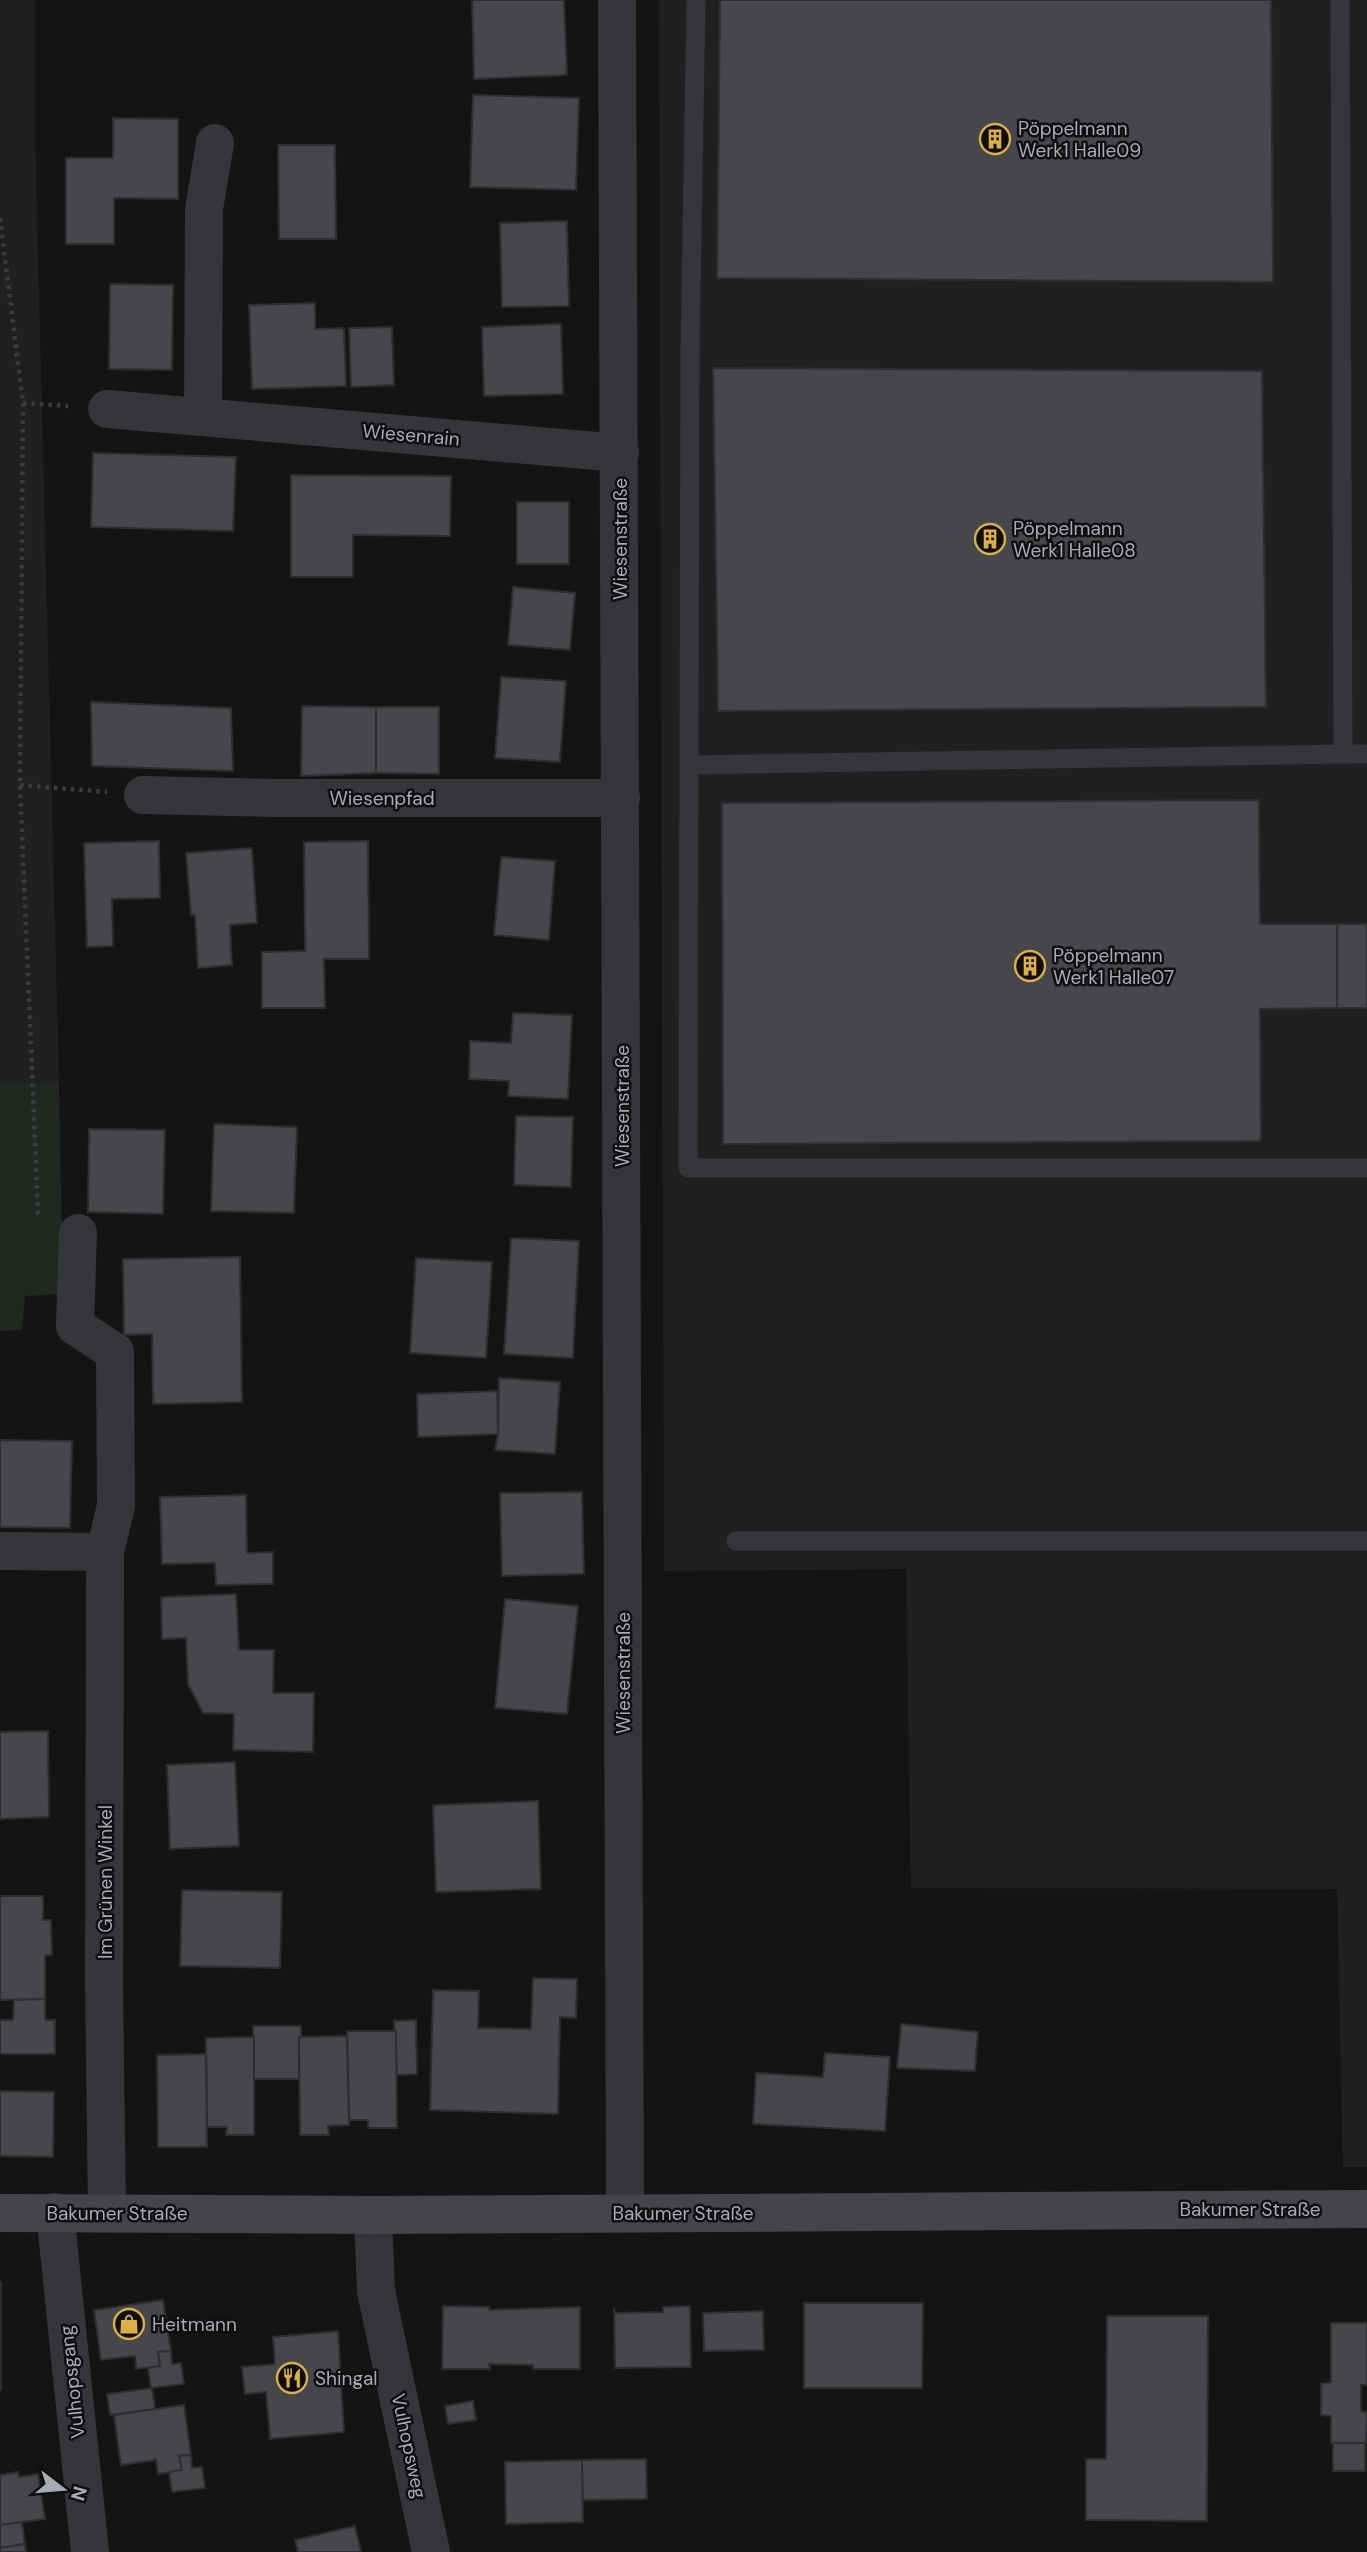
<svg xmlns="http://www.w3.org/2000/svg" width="1367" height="2552" viewBox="0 0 1367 2552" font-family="'DM Sans',sans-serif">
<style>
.built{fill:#202022}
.green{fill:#212822}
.building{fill:#46474a;stroke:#2e2e31;stroke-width:2}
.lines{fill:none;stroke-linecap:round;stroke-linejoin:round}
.path{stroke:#3b3d41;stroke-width:4.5;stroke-dasharray:3.5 5;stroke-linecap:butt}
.service{stroke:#35363a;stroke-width:19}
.minor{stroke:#35363a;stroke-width:38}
.secondary{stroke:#44454a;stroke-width:38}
.labels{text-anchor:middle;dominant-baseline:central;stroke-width:5;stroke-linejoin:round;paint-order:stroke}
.poi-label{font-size:19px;fill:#a7abb4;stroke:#0f0f10;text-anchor:start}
.street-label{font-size:19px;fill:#a7abb4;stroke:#0f0f10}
</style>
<rect width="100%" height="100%" fill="#141415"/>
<g class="built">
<path d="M 0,0 L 35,0 L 35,137 L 59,1083 L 0,1083 Z"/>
<path d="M 659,0 L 1367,0 L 1367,2167 L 1343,2167 L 1337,1889 L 911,1888 L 906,1569 L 664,1571 Z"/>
</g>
<path class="green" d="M 0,1083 L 59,1083 L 63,1294 L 25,1296 L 22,1330 L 0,1331 Z"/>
<g class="building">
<path d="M 472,0 L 564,0 L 567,75 L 474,79 Z"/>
<path d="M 720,0 L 1271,0 L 1273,282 L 717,278 Z"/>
<path d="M 473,95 L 579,98 L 576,190 L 470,187 Z"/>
<path d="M 113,118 L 178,119 L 178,199 L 114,198 L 114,244 L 66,244 L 66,158 L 113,158 Z"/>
<path d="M 278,145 L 335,145 L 336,239 L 279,239 Z"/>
<path d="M 567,221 L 569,306 L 502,307 L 500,223 Z"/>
<path d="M 110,284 L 173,285 L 172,370 L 109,369 Z"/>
<path d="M 315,303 L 315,329 L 344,328 L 346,386 L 252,389 L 249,305 Z"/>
<path d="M 561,324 L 563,394 L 484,396 L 482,327 Z"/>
<path d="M 392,327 L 394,385 L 351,387 L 349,328 Z"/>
<path d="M 713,368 L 1262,371 L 1266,707 L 718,711 Z"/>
<path d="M 93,453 L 236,457 L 233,531 L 91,527 Z"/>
<path d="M 291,475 L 451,476 L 450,536 L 353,535 L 353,577 L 291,577 Z"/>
<rect x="517" y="502" width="52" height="62"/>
<path d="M 513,587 L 575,593 L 570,650 L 508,645 Z"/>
<path d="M 501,677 L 566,681 L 560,762 L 495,758 Z"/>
<path d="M 91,702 L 231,708 L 233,771 L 92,766 Z"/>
<path d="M 302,706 L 376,707 L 376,773 L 301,776 Z"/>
<path d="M 376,707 L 439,707 L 439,774 L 376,773 Z"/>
<path d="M 1259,800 L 1260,924 L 1337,924 L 1337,1008 L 1260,1009 L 1261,1141 L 723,1144 L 722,803 Z"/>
<path d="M 159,841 L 160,898 L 112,899 L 113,946 L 87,947 L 84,843 Z"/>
<path d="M 368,841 L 369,959 L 324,959 L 325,1008 L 262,1008 L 262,952 L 305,951 L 304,842 Z"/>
<path d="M 252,848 L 257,923 L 230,925 L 232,965 L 198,968 L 195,915 L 191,915 L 186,853 Z"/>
<path d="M 501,857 L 555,861 L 549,940 L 494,935 Z"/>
<rect x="1337" y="924" width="30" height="84"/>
<path d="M 513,1013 L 572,1015 L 568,1099 L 508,1096 L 509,1081 L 469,1079 L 470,1041 L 511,1043 Z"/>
<path d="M 516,1116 L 573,1117 L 571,1187 L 514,1185 Z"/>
<path d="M 214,1124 L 297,1127 L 294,1213 L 211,1211 Z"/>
<path d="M 89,1129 L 165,1130 L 163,1214 L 88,1212 Z"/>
<path d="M 511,1238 L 579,1241 L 573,1358 L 504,1354 Z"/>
<path d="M 240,1257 L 242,1402 L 153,1404 L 152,1334 L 124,1335 L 123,1259 Z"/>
<path d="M 416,1258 L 492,1262 L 486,1358 L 410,1353 Z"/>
<path d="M 499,1378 L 560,1382 L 555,1454 L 495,1450 L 498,1434 Z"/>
<path d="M 497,1391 L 498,1434 L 418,1437 L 417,1394 Z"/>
<path d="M 0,1440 L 72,1441 L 70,1528 L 0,1527 Z"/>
<path d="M 582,1492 L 584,1574 L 502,1576 L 500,1493 Z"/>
<path d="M 246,1495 L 247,1553 L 273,1552 L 273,1584 L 216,1585 L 215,1563 L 162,1564 L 160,1497 Z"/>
<path d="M 236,1594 L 239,1650 L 274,1650 L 273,1693 L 314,1693 L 313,1752 L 233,1750 L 234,1714 L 203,1713 L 188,1684 L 186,1638 L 162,1639 L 161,1597 Z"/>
<path d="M 505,1599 L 578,1606 L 567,1714 L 495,1708 Z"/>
<path d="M 48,1731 L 49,1817 L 0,1819 L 0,1732 Z"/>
<path d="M 235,1762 L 239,1846 L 170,1849 L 167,1765 Z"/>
<path d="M 538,1801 L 541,1889 L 436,1892 L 433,1805 Z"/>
<path d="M 182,1890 L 282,1892 L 280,1968 L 180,1966 Z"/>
<path d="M 0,1896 L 43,1896 L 43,1920 L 51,1920 L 52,1955 L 45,1955 L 45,1999 L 0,2000 Z"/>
<path d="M 533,1978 L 577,1979 L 576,2018 L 560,2017 L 558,2114 L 430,2110 L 433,1990 L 479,1991 L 478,2028 L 531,2029 Z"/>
<path d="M 45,1999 L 45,2020 L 55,2020 L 55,2054 L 0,2054 L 0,2020 L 13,2020 L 14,2000 Z"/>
<path d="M 416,2020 L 417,2074 L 397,2075 L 394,2021 Z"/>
<path d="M 901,2024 L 978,2032 L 975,2071 L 897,2068 Z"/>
<path d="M 253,2026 L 301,2026 L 301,2037 L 299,2037 L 299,2079 L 254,2079 Z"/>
<path d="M 347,2031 L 396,2031 L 397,2128 L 368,2128 L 368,2120 L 349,2120 Z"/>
<path d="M 347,2036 L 349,2125 L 328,2126 L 329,2135 L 300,2135 L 299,2037 Z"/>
<path d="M 254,2037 L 254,2135 L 226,2135 L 227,2127 L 207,2127 L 206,2038 Z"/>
<path d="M 825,2053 L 890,2057 L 885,2131 L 753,2124 L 756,2073 L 823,2077 Z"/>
<path d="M 206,2054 L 207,2147 L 158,2147 L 157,2055 Z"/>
<path d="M 0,2091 L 54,2092 L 53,2157 L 0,2156 Z"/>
<path d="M 1,2282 L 1,2390 L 0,2390 L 0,2282 Z"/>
<path d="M 163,2300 L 171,2351 L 158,2352 L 160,2366 L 136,2369 L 135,2356 L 101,2360 L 94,2310 Z"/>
<path d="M 804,2303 L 923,2303 L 922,2388 L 804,2388 Z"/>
<path d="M 443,2306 L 489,2307 L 489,2310 L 580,2307 L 580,2369 L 533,2369 L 533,2365 L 489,2364 L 490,2369 L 442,2369 Z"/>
<path d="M 690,2306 L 691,2367 L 615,2368 L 614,2308 L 615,2313 L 663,2312 L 663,2307 Z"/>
<path d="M 763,2311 L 764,2350 L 704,2351 L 703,2313 Z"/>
<path d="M 1107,2316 L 1208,2316 L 1207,2521 L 1086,2520 L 1086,2459 L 1106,2459 Z"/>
<path d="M 1331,2323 L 1367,2323 L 1367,2385 L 1361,2385 L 1361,2411 L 1367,2412 L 1366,2443 L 1331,2443 L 1331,2416 L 1321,2415 L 1321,2384 L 1331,2382 Z"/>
<path d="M 338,2331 L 344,2432 L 270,2439 L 266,2392 L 245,2394 L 242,2367 L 275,2364 L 273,2337 Z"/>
<path d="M 171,2351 L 172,2364 L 181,2363 L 184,2384 L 151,2388 L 148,2368 L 160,2366 L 158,2352 Z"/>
<path d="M 152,2388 L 155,2409 L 110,2415 L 107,2394 Z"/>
<path d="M 473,2401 L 476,2420 L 448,2424 L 445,2406 Z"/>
<path d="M 184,2405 L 191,2455 L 179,2456 L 182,2470 L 158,2474 L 156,2460 L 121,2465 L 114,2415 Z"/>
<rect x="1333" y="2443" width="32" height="28"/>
<path d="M 191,2455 L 192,2468 L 202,2467 L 205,2488 L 172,2492 L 169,2472 L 182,2470 L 179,2456 Z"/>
<path d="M 646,2459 L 647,2499 L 582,2500 L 582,2460 Z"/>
<path d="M 582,2460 L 583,2522 L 506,2524 L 505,2462 Z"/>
<path d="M 18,2472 L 19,2477 L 38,2474 L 45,2519 L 0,2525 L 0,2475 Z"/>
<path d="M 22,2522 L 25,2544 L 0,2548 L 0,2525 Z"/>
<path d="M 355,2526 L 361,2552 L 298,2552 L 295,2540 Z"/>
<path d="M 25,2544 L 26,2552 L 0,2552 L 0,2548 Z"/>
</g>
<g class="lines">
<g class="path">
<path d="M 0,218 L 23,403 L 20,785 L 38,1214 L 42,1216"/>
<path d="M 23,403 L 68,406"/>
<path d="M 20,785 L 107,792"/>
</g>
<g class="service">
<path d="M 696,0 L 690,350 L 688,1168 L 1367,1168"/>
<path d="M 1343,754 L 1367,754"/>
<path d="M 691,765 L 1343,754 L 1340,0"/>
<path d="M 736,1541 L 1367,1541"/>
</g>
<g class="minor">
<path d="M 617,0 L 625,2213"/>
<path d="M 107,409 L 620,453"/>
<path d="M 203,417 L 204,209 L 215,143"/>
<path d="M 143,795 L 275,798 L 621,798"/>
<path d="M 78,1233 L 75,1326 L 115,1352 L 116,1506 L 105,1552 L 104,1984 L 107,2212"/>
<path d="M 0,1551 L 105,1552"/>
<path d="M 55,2212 L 90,2552"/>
<path d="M 373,2215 L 376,2291 L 431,2552"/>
</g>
<path class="secondary" d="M 0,2213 L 373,2215 L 1367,2209"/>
</g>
<defs>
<g id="building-ring" transform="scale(1.575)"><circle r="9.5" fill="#0f0f10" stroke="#dbb046" stroke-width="1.5"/><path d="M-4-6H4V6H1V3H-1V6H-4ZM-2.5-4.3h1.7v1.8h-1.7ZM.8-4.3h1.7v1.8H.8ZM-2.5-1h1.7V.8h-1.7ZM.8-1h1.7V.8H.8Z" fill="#dbb046"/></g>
<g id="shop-ring" transform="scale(1.575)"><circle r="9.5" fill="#0f0f10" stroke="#dbb046" stroke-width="1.5"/><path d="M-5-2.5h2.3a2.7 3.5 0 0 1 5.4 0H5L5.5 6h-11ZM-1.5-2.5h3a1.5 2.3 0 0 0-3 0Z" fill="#dbb046"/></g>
<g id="restaurant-ring" transform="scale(1.575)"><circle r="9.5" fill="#0f0f10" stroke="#dbb046" stroke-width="1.5"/><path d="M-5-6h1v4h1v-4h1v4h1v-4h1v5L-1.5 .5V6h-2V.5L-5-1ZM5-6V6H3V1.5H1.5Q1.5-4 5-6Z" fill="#dbb046"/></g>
</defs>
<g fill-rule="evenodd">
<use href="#building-ring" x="995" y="139"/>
<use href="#building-ring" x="990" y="539"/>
<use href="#building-ring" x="1030" y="966"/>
<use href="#shop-ring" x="129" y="2324"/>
<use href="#restaurant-ring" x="292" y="2378"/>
</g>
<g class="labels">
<g class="poi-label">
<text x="1018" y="128">Pöppelmann<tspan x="1018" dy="22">Werk1 Halle09</tspan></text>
<text x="1013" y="528">Pöppelmann<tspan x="1013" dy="22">Werk1 Halle08</tspan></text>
<text x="1053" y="955">Pöppelmann<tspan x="1053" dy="22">Werk1 Halle07</tspan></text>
<text x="152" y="2324">Heitmann</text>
<text x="315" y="2378">Shingal</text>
</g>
<g class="street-label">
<text transform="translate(411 435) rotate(5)">Wiesenrain</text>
<text transform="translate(620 539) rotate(-90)">Wiesenstraße</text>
<text x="382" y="798">Wiesenpfad</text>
<text transform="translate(622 1106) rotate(-90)">Wiesenstraße</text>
<text transform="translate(623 1673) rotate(-90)">Wiesenstraße</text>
<text transform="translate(105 1882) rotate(-90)">Im Grünen Winkel</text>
<text x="1250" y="2209">Bakumer Straße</text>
<text x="117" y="2213">Bakumer Straße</text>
<text x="683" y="2213">Bakumer Straße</text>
<text transform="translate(72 2382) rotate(-96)">Vulhopsgang</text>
<text transform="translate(409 2446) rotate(78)">Vulhopsweg</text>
</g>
</g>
<g transform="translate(63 2489) rotate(106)" stroke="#0f0f10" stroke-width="5" paint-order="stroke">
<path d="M0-5L12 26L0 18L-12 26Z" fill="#a7abb4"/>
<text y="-10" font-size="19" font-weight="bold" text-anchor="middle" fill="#a7abb4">N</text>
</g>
</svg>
